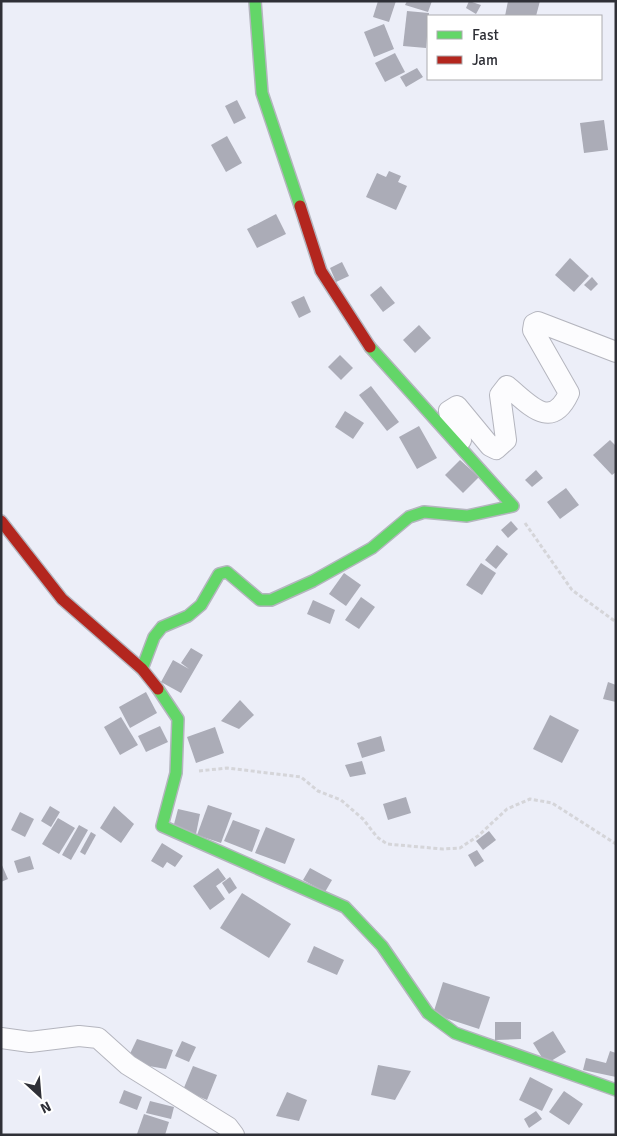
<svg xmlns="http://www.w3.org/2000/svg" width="617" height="1136" viewBox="0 0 617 1136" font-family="Signika,sans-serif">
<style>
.building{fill:#abacb7}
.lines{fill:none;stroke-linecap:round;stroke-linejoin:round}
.street-casing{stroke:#b4b5be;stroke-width:22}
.fast-casing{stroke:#b4b5be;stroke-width:14}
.jam-casing{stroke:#b4b5be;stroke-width:14}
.path{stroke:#d5d5d9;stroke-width:3;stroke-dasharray:4 2.5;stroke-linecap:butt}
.street{stroke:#fcfcfe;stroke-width:20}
.fast{stroke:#63d668;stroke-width:11}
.jam{stroke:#b3261e;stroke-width:11}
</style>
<rect width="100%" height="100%" fill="#eceef8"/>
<g class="building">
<path d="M 378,1 L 396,1 L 389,22 L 373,17 Z"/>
<path d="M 407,1 L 432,1 L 428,12 L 405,5 Z"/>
<path d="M 469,1 L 481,5 L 476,14 L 466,8 Z"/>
<path d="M 508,1 L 540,1 L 536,16 L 505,16 Z"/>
<path d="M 407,11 L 429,13 L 426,48 L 403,46 Z"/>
<path d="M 384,24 L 394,49 L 374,57 L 364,32 Z"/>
<path d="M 395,53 L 405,72 L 385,82 L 375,63 Z"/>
<path d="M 417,68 L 423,77 L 406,87 L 400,77 Z"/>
<path d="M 237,100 L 246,118 L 234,124 L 225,106 Z"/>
<path d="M 604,120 L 608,150 L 584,153 L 580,123 Z"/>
<path d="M 227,136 L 242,163 L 226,172 L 211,145 Z"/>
<path d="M 389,171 L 401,176 L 398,182 L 407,186 L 396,210 L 366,197 L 377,173 L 386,177 Z"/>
<path d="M 276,214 L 286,234 L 257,248 L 247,229 Z"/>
<path d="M 570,258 L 589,276 L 574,292 L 555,275 Z"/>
<path d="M 342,262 L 349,276 L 336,282 L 330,268 Z"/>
<path d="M 592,277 L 598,284 L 591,291 L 584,285 Z"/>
<path d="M 381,286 L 395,303 L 383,312 L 370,295 Z"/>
<path d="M 304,296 L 311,312 L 299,318 L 291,302 Z"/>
<path d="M 419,325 L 431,338 L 415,353 L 403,340 Z"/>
<path d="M 340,355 L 353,368 L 341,380 L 328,367 Z"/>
<path d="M 371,386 L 399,422 L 387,431 L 359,395 Z"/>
<path d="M 345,411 L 364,423 L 353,439 L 335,427 Z"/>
<path d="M 419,426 L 437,458 L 417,469 L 399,437 Z"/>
<path d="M 610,440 L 616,446 L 616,472 L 612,475 L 593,455 Z"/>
<path d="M 460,460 L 479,477 L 463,493 L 445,475 Z"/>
<path d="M 536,470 L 543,478 L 532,487 L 525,480 Z"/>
<path d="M 566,488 L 579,505 L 560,519 L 547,502 Z"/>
<path d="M 511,521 L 518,529 L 508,538 L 501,530 Z"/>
<path d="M 497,545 L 508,554 L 496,569 L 485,560 Z"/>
<path d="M 481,563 L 496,573 L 482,595 L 466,585 Z"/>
<path d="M 344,573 L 361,585 L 346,606 L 329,594 Z"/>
<path d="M 361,597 L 375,607 L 359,629 L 345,620 Z"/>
<path d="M 313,600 L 335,610 L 330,624 L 307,614 Z"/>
<path d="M 191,648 L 203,655 L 181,693 L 161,682 L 173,660 L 189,669 L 181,663 Z"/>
<path d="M 608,682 L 616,685 L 616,702 L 603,699 Z"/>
<path d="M 146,692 L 157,713 L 130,728 L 119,707 Z"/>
<path d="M 240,700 L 254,715 L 239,729 L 221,721 Z"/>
<path d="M 550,715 L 579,730 L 562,763 L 533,749 Z"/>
<path d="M 121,717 L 138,745 L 120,755 L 104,727 Z"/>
<path d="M 160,726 L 168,742 L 146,752 L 138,736 Z"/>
<path d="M 215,727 L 224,753 L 196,763 L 187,737 Z"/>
<path d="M 381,736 L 385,751 L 362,758 L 357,743 Z"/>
<path d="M 362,761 L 366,774 L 350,777 L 345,765 Z"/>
<path d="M 406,797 L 411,813 L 388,820 L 383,804 Z"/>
<path d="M 208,805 L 232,813 L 221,843 L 197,835 Z"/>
<path d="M 50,806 L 60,812 L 51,827 L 41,821 Z"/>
<path d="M 114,806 L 134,824 L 121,843 L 100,828 Z"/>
<path d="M 178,809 L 200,814 L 196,834 L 173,828 Z"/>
<path d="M 20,812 L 34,819 L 25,837 L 11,830 Z"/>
<path d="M 58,818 L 75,828 L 59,854 L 42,844 Z"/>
<path d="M 233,820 L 260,830 L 252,852 L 224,841 Z"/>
<path d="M 79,825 L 88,830 L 71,860 L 62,855 Z"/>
<path d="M 266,827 L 295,839 L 285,864 L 255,853 Z"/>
<path d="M 489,831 L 496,840 L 483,850 L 476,841 Z"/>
<path d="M 91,832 L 96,835 L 85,855 L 80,852 Z"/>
<path d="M 162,843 L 183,856 L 175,867 L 167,862 L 163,868 L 151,861 Z"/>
<path d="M 477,850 L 484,861 L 475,867 L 468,855 Z"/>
<path d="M 30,856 L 34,869 L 18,873 L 14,861 Z"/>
<path d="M 1,863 L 8,879 L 1,882 Z"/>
<path d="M 218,868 L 226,879 L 216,886 L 225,899 L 210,910 L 193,886 Z"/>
<path d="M 310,868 L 332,880 L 325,892 L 303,880 Z"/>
<path d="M 230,877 L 237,888 L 229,894 L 222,883 Z"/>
<path d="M 242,893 L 291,924 L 269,958 L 220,928 Z"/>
<path d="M 314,946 L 344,960 L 337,975 L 307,962 Z"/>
<path d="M 443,982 L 490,997 L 479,1029 L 433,1014 Z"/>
<path d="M 495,1022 L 521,1022 L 521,1039 L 495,1040 Z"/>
<path d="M 553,1031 L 566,1052 L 546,1064 L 533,1043 Z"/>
<path d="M 137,1039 L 173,1050 L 166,1069 L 126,1062 Z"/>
<path d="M 182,1041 L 196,1047 L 189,1062 L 175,1056 Z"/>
<path d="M 610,1051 L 616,1053 L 616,1077 L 583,1070 L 586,1058 L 606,1063 Z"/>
<path d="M 378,1065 L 411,1071 L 395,1100 L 371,1095 Z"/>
<path d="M 193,1066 L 217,1075 L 207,1100 L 183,1090 Z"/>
<path d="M 530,1077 L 553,1089 L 542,1111 L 519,1100 Z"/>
<path d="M 124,1090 L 142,1097 L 137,1110 L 119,1103 Z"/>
<path d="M 564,1091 L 583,1104 L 569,1125 L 549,1112 Z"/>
<path d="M 287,1092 L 307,1100 L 299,1121 L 276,1116 Z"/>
<path d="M 150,1101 L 174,1107 L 171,1119 L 146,1113 Z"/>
<path d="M 536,1111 L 542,1119 L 529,1128 L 524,1119 Z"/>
<path d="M 144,1114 L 169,1122 L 165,1135 L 137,1134 Z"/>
</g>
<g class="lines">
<g class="street-casing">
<g id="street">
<path d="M 461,440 L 452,424 L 449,411 L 457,406 L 490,446 L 496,449 L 506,440 L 500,395 L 507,386 C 529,404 551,432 569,393 L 533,330 L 534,324 L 538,322 L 616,352"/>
<path d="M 1,1038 L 30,1042 L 79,1036 L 98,1038 L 128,1065 L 228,1127 L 234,1135"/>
</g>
</g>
<g class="fast-casing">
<g id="fast">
<path d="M 255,1 L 262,93 L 300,206"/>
<path d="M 142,669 L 154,637 L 162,627 L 188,616 L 201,605 L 219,574 L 227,572 L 260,600 L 271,600 L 313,581 L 372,548 L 409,517 L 424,512 L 467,516 L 513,506 L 370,347"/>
<path d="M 158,689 L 178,719 L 176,773 L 162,826 L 345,907 L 382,946 L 428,1013 L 455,1033 L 616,1090"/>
</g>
</g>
<g class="jam-casing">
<g id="jam">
<path d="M 300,206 L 321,271 L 370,347"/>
<path d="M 1,521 L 62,599 L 142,669 L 158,689"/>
</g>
</g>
<g class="path">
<path d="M 525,523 L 572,590 L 616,622"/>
<path d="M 199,771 L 227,768 L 301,777 L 318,791 L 341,800 L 363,819 L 377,837 L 387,844 L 443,849 L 460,848 L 478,836 L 507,809 L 530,799 L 552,803 L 616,844"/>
</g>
<use href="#street" class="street"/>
<use href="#fast" class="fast"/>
<use href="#jam" class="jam"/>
</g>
<rect width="617" height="1136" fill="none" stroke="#2f3037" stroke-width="5"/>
<rect x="427" y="15" width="175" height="65" fill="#ffffff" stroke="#acacaf"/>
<rect x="437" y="31" width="25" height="8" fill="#63d668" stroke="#acacaf"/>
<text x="472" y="40" font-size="15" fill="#2f3037">Fast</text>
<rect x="437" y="56" width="25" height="8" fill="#b3261e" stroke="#acacaf"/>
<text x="472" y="65" font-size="15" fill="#2f3037">Jam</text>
<g transform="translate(40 1096) rotate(154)" stroke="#ffffff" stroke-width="4" paint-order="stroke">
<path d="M0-4L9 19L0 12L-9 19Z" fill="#2f3037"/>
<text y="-8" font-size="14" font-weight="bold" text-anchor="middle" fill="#2f3037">N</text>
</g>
</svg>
